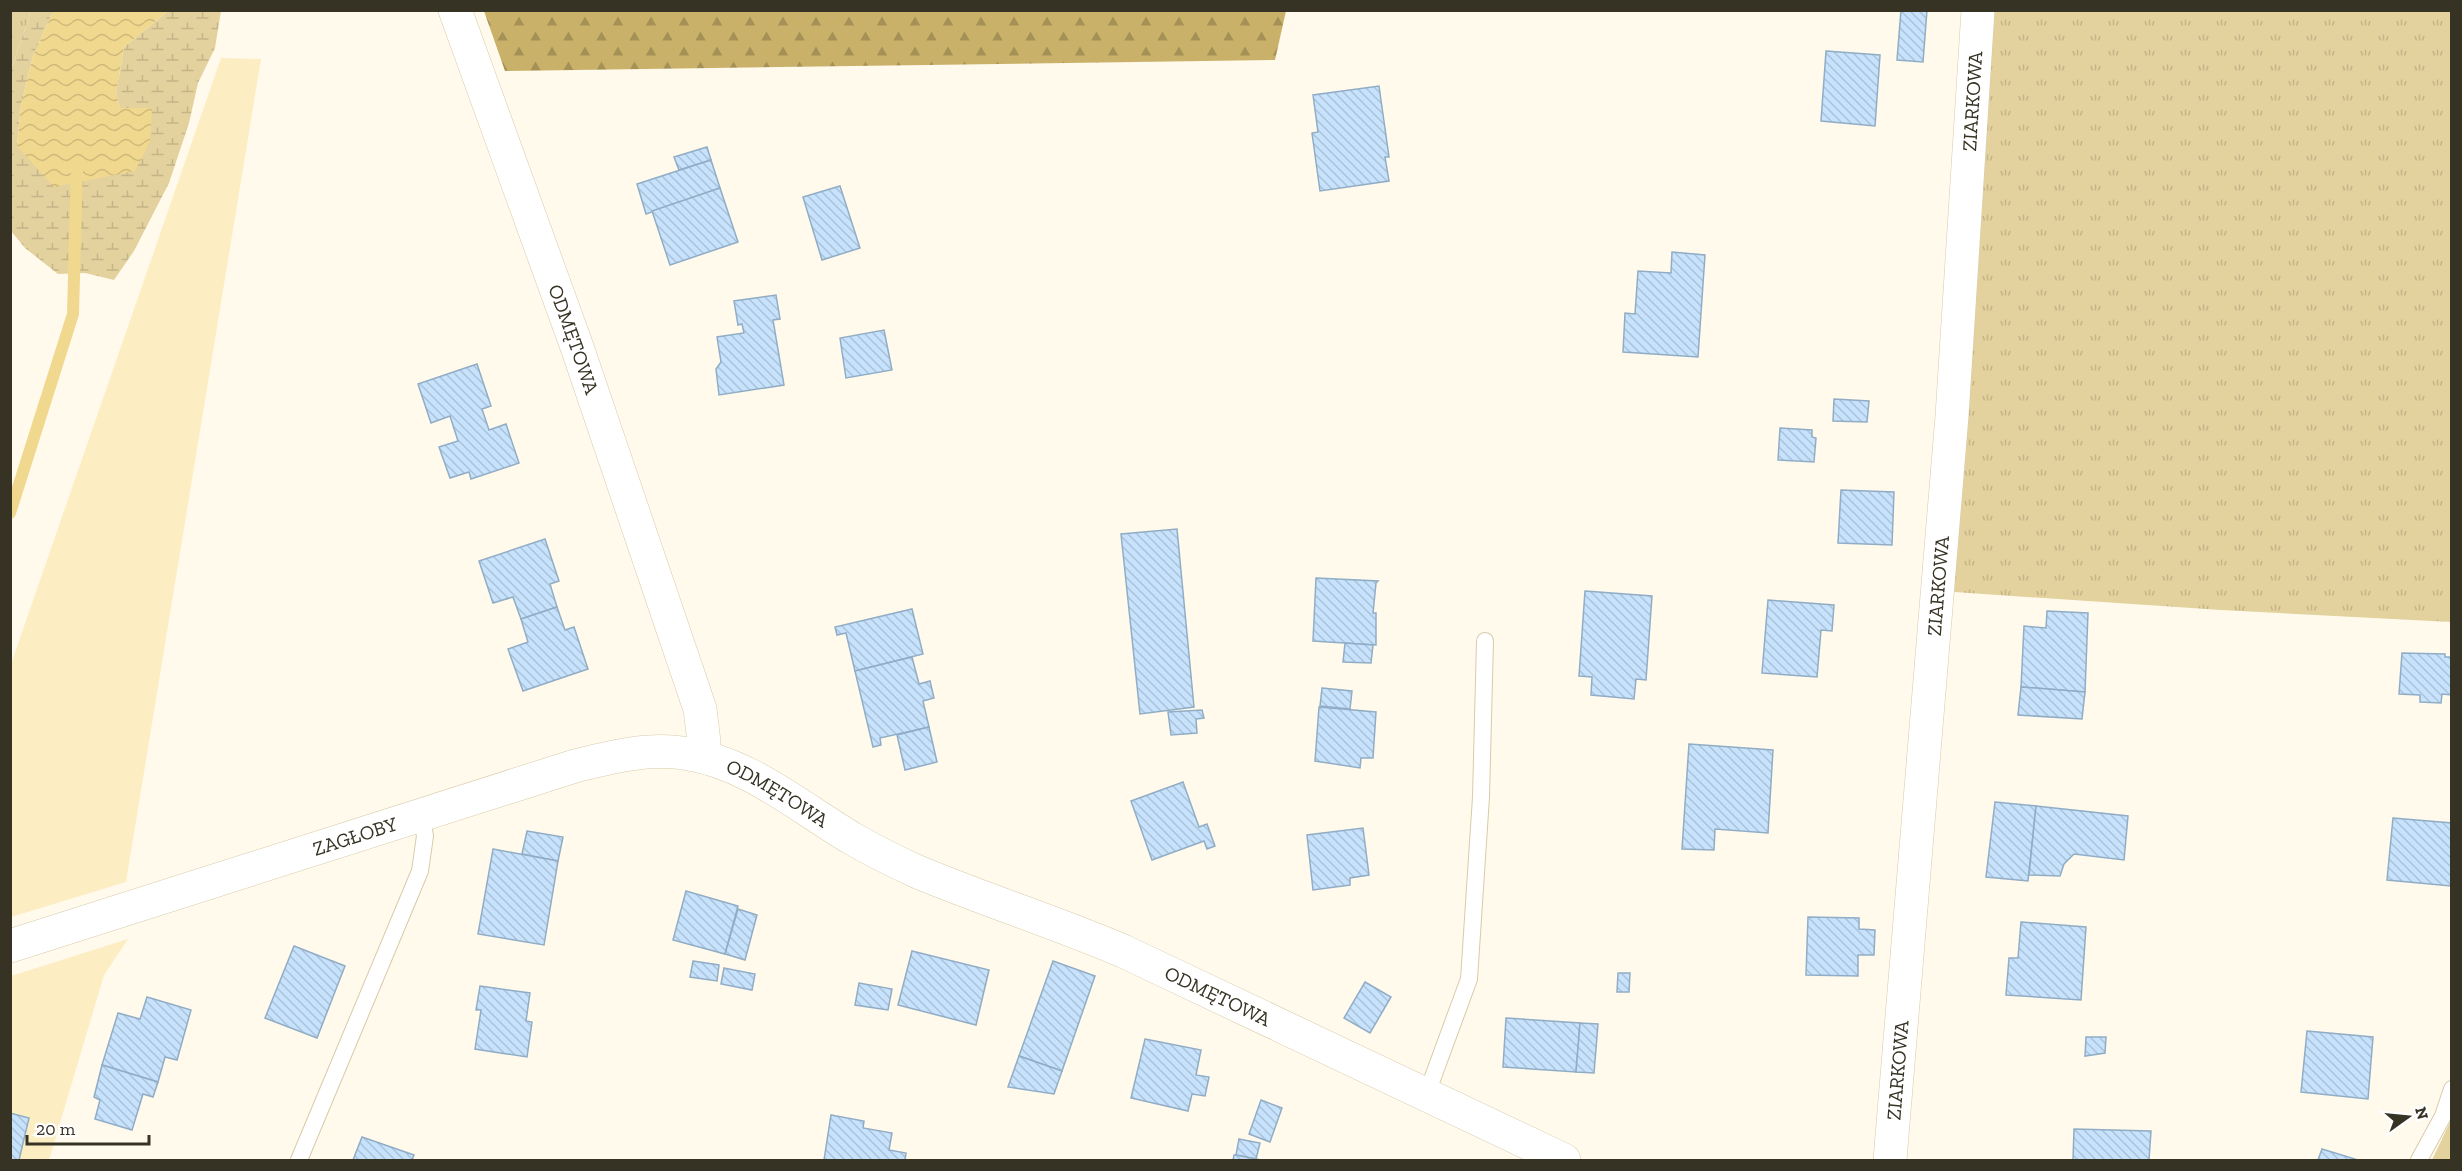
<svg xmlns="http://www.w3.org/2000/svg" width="2462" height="1171" viewBox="0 0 2462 1171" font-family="'Zilla Slab',serif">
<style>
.built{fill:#fcedc3}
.grass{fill:url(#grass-tufts)}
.forest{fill:url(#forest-firs)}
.wetland{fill:url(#wetland-marsh)}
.water{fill:url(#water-waves)}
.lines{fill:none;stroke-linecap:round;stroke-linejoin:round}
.stream{stroke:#f1d88f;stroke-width:12}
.building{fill:url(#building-back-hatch);stroke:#91adc5;stroke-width:1.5}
.lane-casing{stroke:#d7cbaa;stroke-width:18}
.street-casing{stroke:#d7cbaa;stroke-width:34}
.lane{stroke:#fff;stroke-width:16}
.street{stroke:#fff;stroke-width:33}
.labels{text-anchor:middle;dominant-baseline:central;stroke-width:4.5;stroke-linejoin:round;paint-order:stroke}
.street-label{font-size:20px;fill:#363224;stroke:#fff}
</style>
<defs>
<pattern id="grass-tufts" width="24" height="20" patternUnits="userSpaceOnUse" patternTransform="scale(1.5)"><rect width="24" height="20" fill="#e4d29e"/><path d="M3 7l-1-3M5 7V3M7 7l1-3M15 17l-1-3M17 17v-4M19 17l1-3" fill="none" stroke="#c4b588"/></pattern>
<pattern id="forest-firs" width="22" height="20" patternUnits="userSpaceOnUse" patternTransform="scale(1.5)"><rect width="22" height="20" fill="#cab169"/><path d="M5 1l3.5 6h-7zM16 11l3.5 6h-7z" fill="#a59156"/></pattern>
<pattern id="wetland-marsh" width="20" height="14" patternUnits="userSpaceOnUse" patternTransform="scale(1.5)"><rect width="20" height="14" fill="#e4d29e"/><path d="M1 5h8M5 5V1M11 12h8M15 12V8" fill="none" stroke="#c4b588"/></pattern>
<pattern id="water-waves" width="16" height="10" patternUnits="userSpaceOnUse" patternTransform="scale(1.5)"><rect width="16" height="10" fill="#f1d88f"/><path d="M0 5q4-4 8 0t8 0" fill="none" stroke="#cfba7b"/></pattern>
<pattern id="building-back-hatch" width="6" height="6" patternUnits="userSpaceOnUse" patternTransform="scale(1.5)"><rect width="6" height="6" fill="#c6e2fc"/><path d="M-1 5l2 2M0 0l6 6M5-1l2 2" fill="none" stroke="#abc2d8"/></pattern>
</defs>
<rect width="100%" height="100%" fill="#fffaec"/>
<g class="built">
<path d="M 221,58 L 261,59 L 126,882 L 11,917 L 11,664 Z"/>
<path d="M 128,939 L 104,975 L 49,1160 L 11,1160 L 11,976 Z"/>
</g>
<g class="grass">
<path d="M 11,11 L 31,11 L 11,70 Z"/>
<path d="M 1990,11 L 2451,11 L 2451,622 L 2221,610 L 1954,592 L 1973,242 Z"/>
<path d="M 2451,1120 L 2451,1160 L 2432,1160 Z"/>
</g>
<path class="forest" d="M 484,11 L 484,10 L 1286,11 L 1275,60 L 505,71 Z"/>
<path class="wetland" d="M 31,11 L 53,11 L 33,56 L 21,105 L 17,146 L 151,108 L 120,108 L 116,93 L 124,47 L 168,11 L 221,11 L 215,48 L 198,83 L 189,123 L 169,183 L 134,251 L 114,280 L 85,273 L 58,274 L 25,248 L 11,231 L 11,70 Z"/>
<path class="water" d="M 53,11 L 168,11 L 124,47 L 116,93 L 120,108 L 152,108 L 150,141 L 135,171 L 54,187 L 17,146 L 21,105 L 33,56 Z"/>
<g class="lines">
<path class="stream" d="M 10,513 L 73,314 L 77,167"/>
</g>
<g class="building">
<path d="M 1901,10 L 1927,10 L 1923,62 L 1897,60 Z"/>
<path d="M 1826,51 L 1880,55 L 1875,126 L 1821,121 Z"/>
<path d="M 1379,86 L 1389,157 L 1385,157 L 1389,181 L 1320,191 L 1312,133 L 1318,132 L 1313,95 Z"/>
<path d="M 707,147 L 711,160 L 679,170 L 674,157 Z"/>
<path d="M 711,160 L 720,188 L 646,214 L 637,184 Z"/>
<path d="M 840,186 L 860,248 L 822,260 L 803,197 Z"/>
<path d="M 720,188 L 738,242 L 670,265 L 652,211 Z"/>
<path d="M 1672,252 L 1705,255 L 1698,357 L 1623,352 L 1625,313 L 1635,314 L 1638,271 L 1671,273 Z"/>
<path d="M 776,295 L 780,319 L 773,320 L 784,385 L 719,395 L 716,369 L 721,362 L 717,337 L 744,333 L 742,324 L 738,325 L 734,301 Z"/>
<path d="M 884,330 L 892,370 L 846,378 L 840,338 Z"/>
<path d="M 477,364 L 491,406 L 482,409 L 489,430 L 506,424 L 519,463 L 471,479 L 469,472 L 450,478 L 439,447 L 458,441 L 450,416 L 431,423 L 418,384 Z"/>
<path d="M 1834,399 L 1869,401 L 1867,422 L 1833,421 Z"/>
<path d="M 1780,428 L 1812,430 L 1812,437 L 1816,438 L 1814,462 L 1778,460 Z"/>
<path d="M 1841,490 L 1894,492 L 1892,545 L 1838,543 Z"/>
<path d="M 1177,529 L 1194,707 L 1140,714 L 1121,534 Z"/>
<path d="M 545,539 L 559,581 L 550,584 L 557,607 L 521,619 L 513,597 L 493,603 L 479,561 Z"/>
<path d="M 1316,578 L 1378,581 L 1376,583 L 1373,613 L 1376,613 L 1376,645 L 1313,641 Z"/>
<path d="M 1585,591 L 1652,596 L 1646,680 L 1636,679 L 1634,699 L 1591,695 L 1592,677 L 1579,676 Z"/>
<path d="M 1768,600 L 1834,605 L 1832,631 L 1821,630 L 1817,677 L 1762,673 Z"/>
<path d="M 557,607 L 565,630 L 574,627 L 588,669 L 523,691 L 508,649 L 528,642 L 521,619 Z"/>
<path d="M 912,609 L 923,654 L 855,671 L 846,633 L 837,635 L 835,627 Z"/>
<path d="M 2047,611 L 2088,613 L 2085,692 L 2021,687 L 2024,626 L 2046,628 Z"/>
<path d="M 1345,643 L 1373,645 L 1371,663 L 1343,662 Z"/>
<path d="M 2402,653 L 2445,654 L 2445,657 L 2452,657 L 2452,695 L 2442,694 L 2441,703 L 2420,702 L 2420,695 L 2399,694 Z"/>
<path d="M 912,657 L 919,684 L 930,681 L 934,698 L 923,701 L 929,727 L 880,738 L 881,745 L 873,747 L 855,671 Z"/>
<path d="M 2021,687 L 2085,692 L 2082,719 L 2018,715 Z"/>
<path d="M 1322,688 L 1352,691 L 1350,709 L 1320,706 Z"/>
<path d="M 1319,707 L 1376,712 L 1373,758 L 1361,758 L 1360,768 L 1315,761 Z"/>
<path d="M 1202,710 L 1204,718 L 1196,719 L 1197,733 L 1171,735 L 1168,712 Z"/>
<path d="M 929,727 L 937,762 L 905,770 L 897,735 Z"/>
<path d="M 1689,744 L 1773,750 L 1768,833 L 1715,829 L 1714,850 L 1682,849 Z"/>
<path d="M 1183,782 L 1199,827 L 1207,824 L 1215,846 L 1207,849 L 1204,841 L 1152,860 L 1131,801 Z"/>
<path d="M 1995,802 L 2036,806 L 2028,881 L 1986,877 Z"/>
<path d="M 2036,806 L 2128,816 L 2124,860 L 2074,854 L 2064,864 L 2060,876 L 2029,875 Z"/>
<path d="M 2393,818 L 2452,823 L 2451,886 L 2387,880 Z"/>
<path d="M 1363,828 L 1369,875 L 1350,878 L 1350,885 L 1313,890 L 1307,835 Z"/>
<path d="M 527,831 L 563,837 L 558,861 L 522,854 Z"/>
<path d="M 493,849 L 558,861 L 544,945 L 478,934 Z"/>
<path d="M 686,891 L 738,906 L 725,954 L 673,940 Z"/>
<path d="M 738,909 L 757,915 L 745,960 L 725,954 Z"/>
<path d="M 1808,917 L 1859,918 L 1859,929 L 1875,930 L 1874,955 L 1858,955 L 1858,976 L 1806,975 Z"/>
<path d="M 2021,922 L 2086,927 L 2081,1000 L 2006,995 L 2009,958 L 2018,958 Z"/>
<path d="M 294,946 L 345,966 L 317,1038 L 265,1018 Z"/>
<path d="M 912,951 L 989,970 L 976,1025 L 898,1005 Z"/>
<path d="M 693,961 L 719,965 L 717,981 L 690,977 Z"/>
<path d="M 1053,961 L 1095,976 L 1062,1071 L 1019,1056 Z"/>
<path d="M 724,968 L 755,974 L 752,990 L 721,984 Z"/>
<path d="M 1618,973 L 1630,973 L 1629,992 L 1617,992 Z"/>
<path d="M 1365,982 L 1391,997 L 1370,1033 L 1344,1018 Z"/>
<path d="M 859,983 L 892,989 L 888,1010 L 855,1005 Z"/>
<path d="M 480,986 L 530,993 L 526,1021 L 532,1022 L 527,1057 L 475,1049 L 481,1010 L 476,1010 Z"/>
<path d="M 147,997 L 191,1010 L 177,1060 L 165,1057 L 158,1082 L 102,1065 L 118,1013 L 140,1019 Z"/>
<path d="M 1506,1018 L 1580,1023 L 1576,1072 L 1503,1067 Z"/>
<path d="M 1580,1023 L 1598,1024 L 1594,1073 L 1576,1072 Z"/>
<path d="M 2307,1031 L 2373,1037 L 2368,1099 L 2301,1092 Z"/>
<path d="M 2086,1037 L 2106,1037 L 2105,1053 L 2085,1056 Z"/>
<path d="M 1145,1039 L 1201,1050 L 1196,1075 L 1209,1077 L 1205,1096 L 1192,1094 L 1188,1111 L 1131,1098 Z"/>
<path d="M 1019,1056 L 1062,1071 L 1054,1094 L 1008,1087 Z"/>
<path d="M 102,1065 L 158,1082 L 153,1097 L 143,1094 L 132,1130 L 95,1119 L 100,1100 L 94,1097 Z"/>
<path d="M 1261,1100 L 1282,1108 L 1270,1142 L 1249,1134 Z"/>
<path d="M 10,1113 L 29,1118 L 19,1160 L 10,1160 Z"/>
<path d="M 831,1115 L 864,1121 L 863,1128 L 892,1133 L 889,1150 L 906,1153 L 905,1160 L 824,1160 Z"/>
<path d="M 2074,1129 L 2151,1131 L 2149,1160 L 2073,1160 Z"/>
<path d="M 362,1137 L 414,1155 L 412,1160 L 353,1160 Z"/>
<path d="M 1239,1139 L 1260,1143 L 1256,1159 L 1236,1155 Z"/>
<path d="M 2322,1149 L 2358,1160 L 2318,1160 Z"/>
<path d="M 1234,1155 L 1236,1155 L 1261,1160 L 1233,1160 Z"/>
</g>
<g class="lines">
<g class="lane-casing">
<g id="lane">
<path d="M 1426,1096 L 1469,979 L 1481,797 L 1485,641"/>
<path d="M 299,1160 L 420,871 L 425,836 L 421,815"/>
<path d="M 2419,1160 L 2443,1116 L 2452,1089"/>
</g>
</g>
<g class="street-casing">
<g id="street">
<path id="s1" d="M 455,10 L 577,347 L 700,709 L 704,742 L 703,757"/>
<path id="s2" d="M 10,946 L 575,766 C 611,757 647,748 683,753 C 748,762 799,807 853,839 C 874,851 896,862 918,872 C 985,900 1055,922 1123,951 L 1564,1160"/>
<path id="s3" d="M 1890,1160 L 1952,416 L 1978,10"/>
</g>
</g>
<use href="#lane" class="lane"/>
<use href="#street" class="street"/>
</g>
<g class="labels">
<g class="street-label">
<text stroke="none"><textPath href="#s3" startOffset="1062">ZIARKOWA</textPath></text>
<text stroke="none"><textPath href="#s1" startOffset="350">ODMĘTOWA</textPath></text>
<text stroke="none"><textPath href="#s3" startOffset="576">ZIARKOWA</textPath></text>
<text stroke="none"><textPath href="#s2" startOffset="806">ODMĘTOWA</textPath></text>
<text stroke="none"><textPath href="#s2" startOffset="362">ZAGŁOBY</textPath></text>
<text stroke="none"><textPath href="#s2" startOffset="1292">ODMĘTOWA</textPath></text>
<text stroke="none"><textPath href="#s3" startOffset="90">ZIARKOWA</textPath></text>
</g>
</g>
<rect width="2462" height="1171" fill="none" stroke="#363224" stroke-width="24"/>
<g transform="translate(2408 1117) rotate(75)" stroke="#ffffff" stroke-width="4.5" paint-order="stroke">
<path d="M0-4.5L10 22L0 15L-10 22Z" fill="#363224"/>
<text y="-9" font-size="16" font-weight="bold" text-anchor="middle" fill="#363224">N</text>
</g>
<path d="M27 1135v9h122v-9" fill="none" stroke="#363224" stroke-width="3"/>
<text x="36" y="1135" font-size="18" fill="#363224" stroke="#ffffff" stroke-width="4.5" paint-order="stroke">20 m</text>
</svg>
